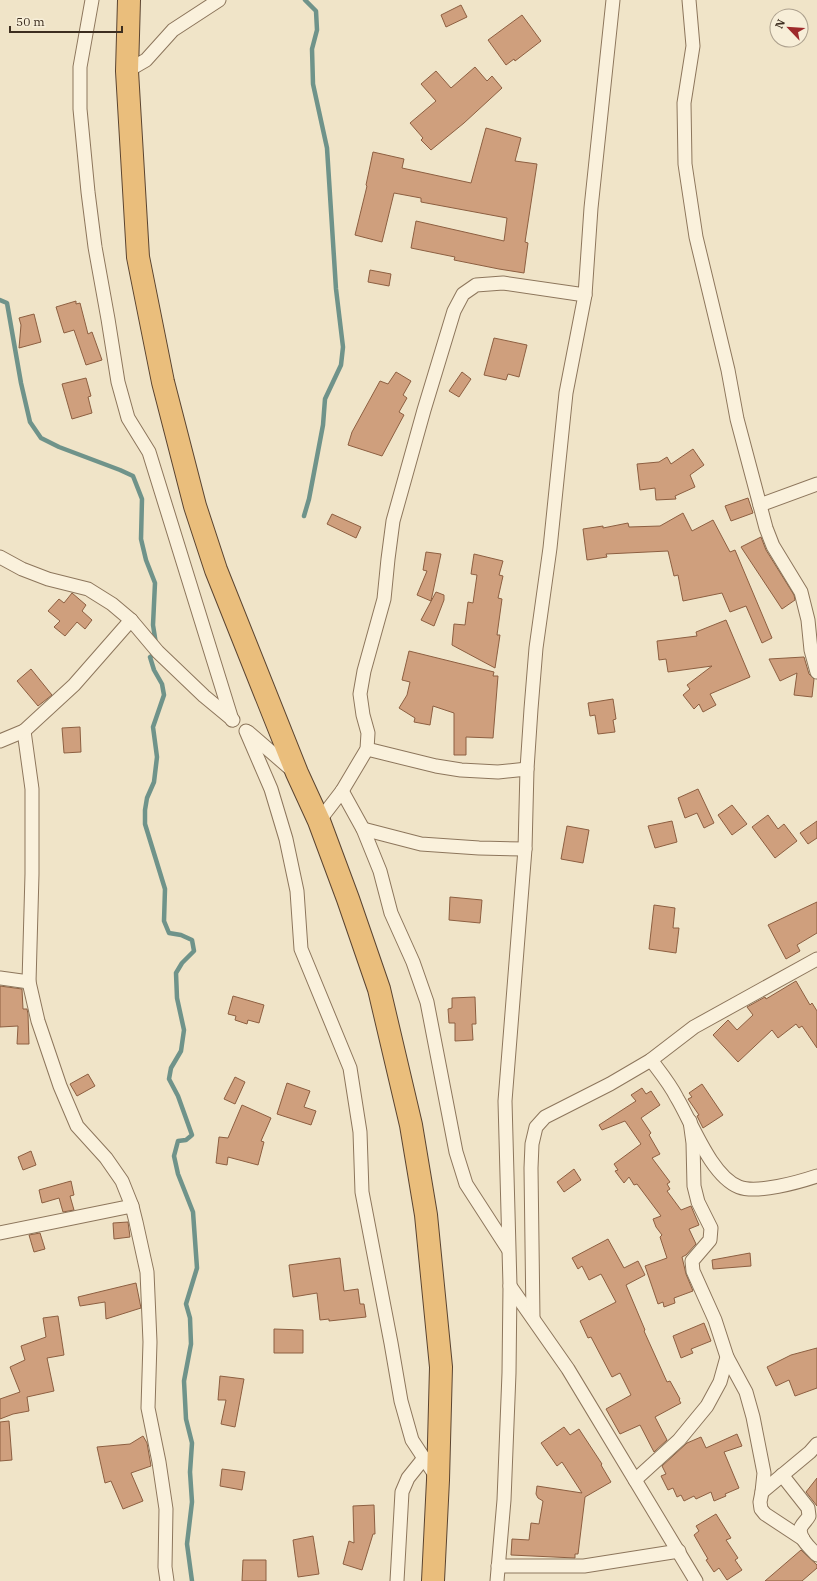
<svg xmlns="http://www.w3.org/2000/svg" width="817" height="1581" viewBox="0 0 817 1581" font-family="'IBM Plex Serif',serif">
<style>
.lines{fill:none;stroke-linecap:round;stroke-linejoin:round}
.stream{stroke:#6f938a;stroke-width:4.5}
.building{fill:#cf9f7d;stroke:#8d5f41}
.minor-casing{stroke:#8d765c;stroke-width:15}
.trunk-casing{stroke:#5b4430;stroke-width:24}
.minor{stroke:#faf1dc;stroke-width:13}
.trunk{stroke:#eabe7c;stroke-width:22}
</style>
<rect width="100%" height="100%" fill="#f0e4c8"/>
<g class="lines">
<g class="stream">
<path d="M 0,300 L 7,303 L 21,383 L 30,422 L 41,438 L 59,447 L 120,470 L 133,476 L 142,499 L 141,539 L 146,560 L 155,583 L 153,625 L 156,644"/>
<path d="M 304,516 L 309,499 L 323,425 L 325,399 L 341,365 L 343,347 L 336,289 L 327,148 L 313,84 L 312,49 L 317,30 L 316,11 L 305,0"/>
<path d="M 156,653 L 150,657 L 154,670 L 162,684 L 164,695 L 153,727 L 157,757 L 154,782 L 147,798 L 145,810 L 145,824 L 165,889 L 164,921 L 169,933 L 181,935 L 192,940 L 194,951 L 182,963 L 176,973 L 177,998 L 184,1030 L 181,1051 L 171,1068 L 169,1079 L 178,1096 L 192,1135 L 186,1140 L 178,1141 L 174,1156 L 178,1174 L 193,1212 L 197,1268 L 186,1304 L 190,1318 L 191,1344 L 184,1381 L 186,1419 L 192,1443 L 190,1472 L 192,1502 L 187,1544 L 192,1581"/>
</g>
</g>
<g class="building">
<path d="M 461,5 L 467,17 L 446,27 L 441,15 Z"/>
<path d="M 522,15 L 541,41 L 515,61 L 514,59 L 506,65 L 488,40 Z"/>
<path d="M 475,67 L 487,81 L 492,76 L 502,88 L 464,123 L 431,150 L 421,140 L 423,138 L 410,123 L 436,101 L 421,84 L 436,71 L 451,88 Z"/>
<path d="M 486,128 L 521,138 L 515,161 L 537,164 L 525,242 L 528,243 L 524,273 L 499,269 L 454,260 L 455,257 L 411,248 L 416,221 L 504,241 L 507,218 L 421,202 L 421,198 L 394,193 L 382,242 L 355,235 L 367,186 L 366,185 L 373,152 L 404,159 L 402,168 L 471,183 Z"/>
<path d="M 370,270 L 391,274 L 389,286 L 368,282 Z"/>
<path d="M 76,301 L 76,304 L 80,303 L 88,334 L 92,332 L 102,360 L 86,365 L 74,330 L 64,333 L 56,307 Z"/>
<path d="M 34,314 L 41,342 L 19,348 L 21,325 L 19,318 Z"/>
<path d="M 494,338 L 527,345 L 519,377 L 508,374 L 506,380 L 484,375 Z"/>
<path d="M 396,372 L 411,381 L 403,395 L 407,398 L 399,412 L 404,415 L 382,456 L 348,445 L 352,432 L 380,381 L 388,384 Z"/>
<path d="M 462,372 L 471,379 L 459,397 L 449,391 Z"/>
<path d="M 86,378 L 91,396 L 88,397 L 92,413 L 72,419 L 62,384 Z"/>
<path d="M 693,449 L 704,465 L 690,475 L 695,487 L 675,496 L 676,499 L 656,500 L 655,488 L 640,490 L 637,464 L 659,462 L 667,457 L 671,464 Z"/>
<path d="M 748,498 L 753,513 L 731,521 L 725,506 Z"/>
<path d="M 683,513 L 692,531 L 713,520 L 730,552 L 735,550 L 772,638 L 762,643 L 746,606 L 730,612 L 722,593 L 683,601 L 678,575 L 674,576 L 668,551 L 606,554 L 607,557 L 587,560 L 583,529 L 603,526 L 603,528 L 628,523 L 629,527 L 660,526 Z"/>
<path d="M 332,514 L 361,527 L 356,538 L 327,524 Z"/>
<path d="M 761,537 L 766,550 L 794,595 L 795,600 L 782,609 L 741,547 Z"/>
<path d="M 426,552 L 441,554 L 431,601 L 417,595 L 427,571 L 423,570 Z"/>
<path d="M 474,554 L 503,561 L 499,575 L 503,576 L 498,598 L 502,599 L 497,635 L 500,635 L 495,668 L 452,645 L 454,624 L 465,625 L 468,602 L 473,603 L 477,575 L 471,574 Z"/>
<path d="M 436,592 L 444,595 L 444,600 L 434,626 L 421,620 Z"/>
<path d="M 72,593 L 86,605 L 82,611 L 92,620 L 85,629 L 77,622 L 65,636 L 54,627 L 60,621 L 48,611 L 59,599 L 64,603 Z"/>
<path d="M 726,620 L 750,677 L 710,694 L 716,705 L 703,712 L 699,704 L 694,709 L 683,695 L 690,689 L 687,685 L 712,666 L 668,672 L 666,659 L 659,660 L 657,641 L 697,636 L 696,632 Z"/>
<path d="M 409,651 L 494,672 L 493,676 L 498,676 L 493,738 L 466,737 L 466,755 L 454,755 L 454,713 L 433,706 L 430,725 L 414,722 L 415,718 L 399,708 L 407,695 L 410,682 L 402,680 Z"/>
<path d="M 804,657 L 809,674 L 814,679 L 812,697 L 794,695 L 797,673 L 780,681 L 769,659 Z"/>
<path d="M 31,669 L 52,695 L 38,706 L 17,681 Z"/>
<path d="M 613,699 L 616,719 L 613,720 L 615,732 L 598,734 L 595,715 L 590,716 L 588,703 Z"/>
<path d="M 80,727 L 81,752 L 64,753 L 62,728 Z"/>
<path d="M 698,789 L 714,823 L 704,828 L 697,813 L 685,818 L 678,798 Z"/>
<path d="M 732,805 L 747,824 L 732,835 L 718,815 Z"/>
<path d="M 768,815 L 778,829 L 784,824 L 797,841 L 775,858 L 752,827 Z"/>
<path d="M 672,821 L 677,842 L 655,848 L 648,826 Z"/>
<path d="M 817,821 L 817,838 L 808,844 L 800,833 Z"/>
<path d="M 567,826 L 589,830 L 583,863 L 561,859 Z"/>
<path d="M 450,897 L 482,900 L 480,923 L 449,920 Z"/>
<path d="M 817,902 L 817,933 L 797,945 L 800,951 L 786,959 L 768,925 Z"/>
<path d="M 654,905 L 675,908 L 673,928 L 679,928 L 676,953 L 649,949 Z"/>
<path d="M 796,981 L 810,1005 L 812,1003 L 817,1011 L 817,1048 L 802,1026 L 799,1028 L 796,1024 L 778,1038 L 772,1030 L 738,1062 L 713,1035 L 728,1020 L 737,1030 L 753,1015 L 747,1007 L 765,997 L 766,999 Z"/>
<path d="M 0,986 L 22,989 L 23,1009 L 27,1009 L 28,1014 L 29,1044 L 17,1044 L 18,1026 L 0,1027 Z"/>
<path d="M 233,996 L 264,1005 L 259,1023 L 248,1020 L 247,1024 L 235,1020 L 236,1016 L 228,1014 Z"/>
<path d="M 475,997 L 476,1024 L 472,1024 L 473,1040 L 455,1041 L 455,1023 L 449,1023 L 448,1009 L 452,1008 L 452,998 Z"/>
<path d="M 88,1074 L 95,1086 L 77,1096 L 70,1084 Z"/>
<path d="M 235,1077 L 245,1082 L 235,1104 L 224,1099 Z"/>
<path d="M 287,1083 L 310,1091 L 304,1107 L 316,1111 L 311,1125 L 277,1114 Z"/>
<path d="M 702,1084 L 723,1115 L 703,1128 L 697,1116 L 699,1115 L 688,1099 L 692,1097 L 689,1093 Z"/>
<path d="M 642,1088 L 646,1094 L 651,1091 L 660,1105 L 641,1118 L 651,1133 L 649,1135 L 660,1154 L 652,1158 L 670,1182 L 667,1184 L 670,1189 L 667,1191 L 681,1210 L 691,1206 L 699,1225 L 689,1229 L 696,1244 L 686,1255 L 682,1257 L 686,1274 L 693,1291 L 674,1298 L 675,1303 L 664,1307 L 663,1302 L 658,1304 L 645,1266 L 667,1258 L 660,1237 L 662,1235 L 656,1227 L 653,1219 L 661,1216 L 637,1184 L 634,1185 L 629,1177 L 624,1183 L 615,1171 L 618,1170 L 614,1164 L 641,1144 L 625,1121 L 602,1130 L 599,1125 L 636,1101 L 631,1095 Z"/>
<path d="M 242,1105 L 271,1118 L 261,1141 L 264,1142 L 258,1165 L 228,1157 L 227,1165 L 216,1163 L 219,1137 L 228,1138 Z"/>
<path d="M 31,1151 L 36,1165 L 23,1170 L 18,1157 Z"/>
<path d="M 574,1169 L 581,1180 L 564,1192 L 557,1182 Z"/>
<path d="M 71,1181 L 74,1195 L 70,1196 L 74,1210 L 63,1212 L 59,1198 L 42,1203 L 39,1190 Z"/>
<path d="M 128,1222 L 130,1237 L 114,1239 L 113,1223 Z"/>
<path d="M 40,1233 L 45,1249 L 34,1252 L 29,1235 Z"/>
<path d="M 608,1239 L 624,1268 L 638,1261 L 645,1275 L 626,1285 L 645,1330 L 644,1331 L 667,1382 L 670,1381 L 680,1399 L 679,1400 L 681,1403 L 655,1417 L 667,1440 L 654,1452 L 640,1425 L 620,1434 L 606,1409 L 631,1395 L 620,1373 L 612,1377 L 591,1337 L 588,1338 L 580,1321 L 616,1302 L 601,1274 L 589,1280 L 582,1266 L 578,1269 L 572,1258 Z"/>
<path d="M 750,1253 L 751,1266 L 713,1269 L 712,1260 Z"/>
<path d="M 340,1258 L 344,1291 L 358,1289 L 360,1304 L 364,1304 L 366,1317 L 329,1321 L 329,1319 L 320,1320 L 317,1293 L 293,1297 L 289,1265 Z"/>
<path d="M 136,1283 L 141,1308 L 106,1319 L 105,1302 L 80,1306 L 78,1297 Z"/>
<path d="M 58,1316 L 64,1355 L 47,1358 L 54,1391 L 27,1397 L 29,1411 L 13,1414 L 0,1419 L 0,1399 L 20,1392 L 10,1367 L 25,1360 L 21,1346 L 46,1337 L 43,1318 Z"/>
<path d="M 704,1323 L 711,1341 L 691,1349 L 693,1353 L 681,1358 L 673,1336 Z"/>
<path d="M 274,1329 L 303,1330 L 303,1353 L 274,1353 Z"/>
<path d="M 817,1348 L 817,1388 L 795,1396 L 789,1380 L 776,1386 L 767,1367 L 791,1355 Z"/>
<path d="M 220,1376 L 244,1379 L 235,1427 L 221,1424 L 226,1400 L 218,1400 Z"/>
<path d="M 9,1421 L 12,1460 L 0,1461 L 0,1422 Z"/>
<path d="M 564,1427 L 570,1435 L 579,1429 L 602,1464 L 601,1465 L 611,1482 L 585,1497 L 578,1554 L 575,1554 L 575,1558 L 511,1555 L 512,1539 L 529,1540 L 531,1523 L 539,1524 L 543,1501 L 538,1498 L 536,1494 L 537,1486 L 582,1493 L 562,1462 L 557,1466 L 541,1443 Z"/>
<path d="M 737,1434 L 742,1446 L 724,1452 L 739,1488 L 725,1494 L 726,1496 L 714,1501 L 711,1492 L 696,1499 L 694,1496 L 684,1501 L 681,1495 L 677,1497 L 673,1488 L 668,1490 L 661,1476 L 666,1474 L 662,1466 L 687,1443 L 701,1437 L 706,1448 Z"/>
<path d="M 143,1436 L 147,1443 L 151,1466 L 131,1473 L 143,1501 L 123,1509 L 111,1481 L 105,1483 L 97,1447 L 130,1444 Z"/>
<path d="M 222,1469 L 245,1472 L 242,1490 L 220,1486 Z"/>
<path d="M 817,1478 L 817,1506 L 806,1492 Z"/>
<path d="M 374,1505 L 375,1534 L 373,1534 L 362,1570 L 343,1564 L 349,1541 L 354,1543 L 353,1506 Z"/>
<path d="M 716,1514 L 731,1538 L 726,1540 L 738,1558 L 735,1560 L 742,1570 L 727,1580 L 719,1568 L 714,1572 L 706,1560 L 708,1559 L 694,1535 L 699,1531 L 696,1526 Z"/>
<path d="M 313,1536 L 319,1574 L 298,1577 L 293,1540 Z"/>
<path d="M 801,1550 L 817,1565 L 817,1568 L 802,1581 L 765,1581 Z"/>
<path d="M 243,1560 L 266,1560 L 266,1581 L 242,1581 Z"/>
</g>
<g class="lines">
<g class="minor-casing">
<g id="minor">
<path d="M 92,0 L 80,67 L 80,109 L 88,192 L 95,247 L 108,319 L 118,382 L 128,418 L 149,452 L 232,720"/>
<path d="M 689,0 L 693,46 L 684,103 L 685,164 L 696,237 L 728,370 L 737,419 L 766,528 L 773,546 L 801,592 L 808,620 L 811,650 L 817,672"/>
<path d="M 127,71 L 146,60 L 173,30 L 219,0"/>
<path d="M 760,505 L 817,484"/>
<path d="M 0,557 L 22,569 L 48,579 L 88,589 L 112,604 L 131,620 L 158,652 L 204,696 L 233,720"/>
<path d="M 24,731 L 32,789 L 32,874 L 29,982 L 38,1021 L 60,1086 L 77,1126 L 106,1158 L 122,1181 L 132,1206 L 136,1222 L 147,1272 L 150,1342 L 148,1408 L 159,1462 L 166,1509 L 165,1567 L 167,1581"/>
<path d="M 246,731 L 271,789 L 286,839 L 297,891 L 301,949 L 350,1068 L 360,1132 L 362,1192 L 391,1343 L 401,1401 L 412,1440 L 437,1478"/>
<path d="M 248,732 L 292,770"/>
<path d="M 0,741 L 24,731 L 74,685 L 131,620"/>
<path d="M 367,749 L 436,766 L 461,770 L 498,772 L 527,769"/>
<path d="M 342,791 L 363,829 L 380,871 L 391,913 L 413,962 L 427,1002 L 456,1152 L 466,1184 L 508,1249"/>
<path d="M 319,821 L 342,791 L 367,749 L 368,733 L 363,715 L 360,694 L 364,671 L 384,599 L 388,559 L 393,521 L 424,410 L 454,311 L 463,294 L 476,285 L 503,283 L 585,295"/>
<path d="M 363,829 L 421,844 L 479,848 L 525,849"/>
<path d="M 0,978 L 29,982"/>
<path d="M 651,1060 C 660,1072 670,1084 677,1098 C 692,1123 711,1176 739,1187 C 757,1194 799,1182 817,1176"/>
<path d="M 0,1233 L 132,1206"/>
<path d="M 510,1286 L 568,1369 L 696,1581"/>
<path d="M 533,1318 L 531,1168 L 532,1144 L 536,1127 L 545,1117 L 610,1084 L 651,1060 L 694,1027 L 817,959"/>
<path d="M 727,1357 L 746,1392 L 753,1417 L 764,1473 L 762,1492 L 760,1502 L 761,1509 L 765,1514 L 803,1539"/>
<path d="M 782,1475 L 808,1508 L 809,1516 C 807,1520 803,1523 801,1527 C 797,1537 811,1549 817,1555"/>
<path d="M 635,1480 L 679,1440 L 707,1406 L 720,1382 L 727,1357 L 715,1320 L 693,1271 L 692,1261 L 710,1240 L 711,1228 L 698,1202 L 694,1186 L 693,1143 L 690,1121"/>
<path d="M 762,1492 L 810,1452 L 817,1444"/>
<path d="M 498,1566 L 584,1566 L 679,1551"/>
<path d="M 397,1581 L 402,1492 L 408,1478 L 424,1458"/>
<path d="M 497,1581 L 504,1500 L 509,1373 L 510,1286 L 505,1101 L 525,849 L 527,769 L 531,709 L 536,648 L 550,548 L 566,393 L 585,295 L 591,208 L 613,0"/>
</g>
</g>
<g class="trunk-casing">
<path id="trunk" d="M 129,0 L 127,71 L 138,257 L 163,382 L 195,506 L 216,570 L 297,773 L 319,821 L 348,899 L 379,989 L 411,1125 L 426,1215 L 441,1367 L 438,1480 L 433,1581"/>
</g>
<use href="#minor" class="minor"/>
<use href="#trunk" class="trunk"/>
</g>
<g transform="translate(789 28) rotate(295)"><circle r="19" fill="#f7eed8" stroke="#ada18e"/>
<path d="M0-3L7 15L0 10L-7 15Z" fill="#9e2a2b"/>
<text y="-6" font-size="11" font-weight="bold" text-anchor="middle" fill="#3d2e20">N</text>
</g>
<path d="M10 26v6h112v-6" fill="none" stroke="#3d2e20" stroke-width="2"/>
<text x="16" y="26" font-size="12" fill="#3d2e20" stroke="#f7eed8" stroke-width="3" paint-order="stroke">50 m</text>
</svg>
